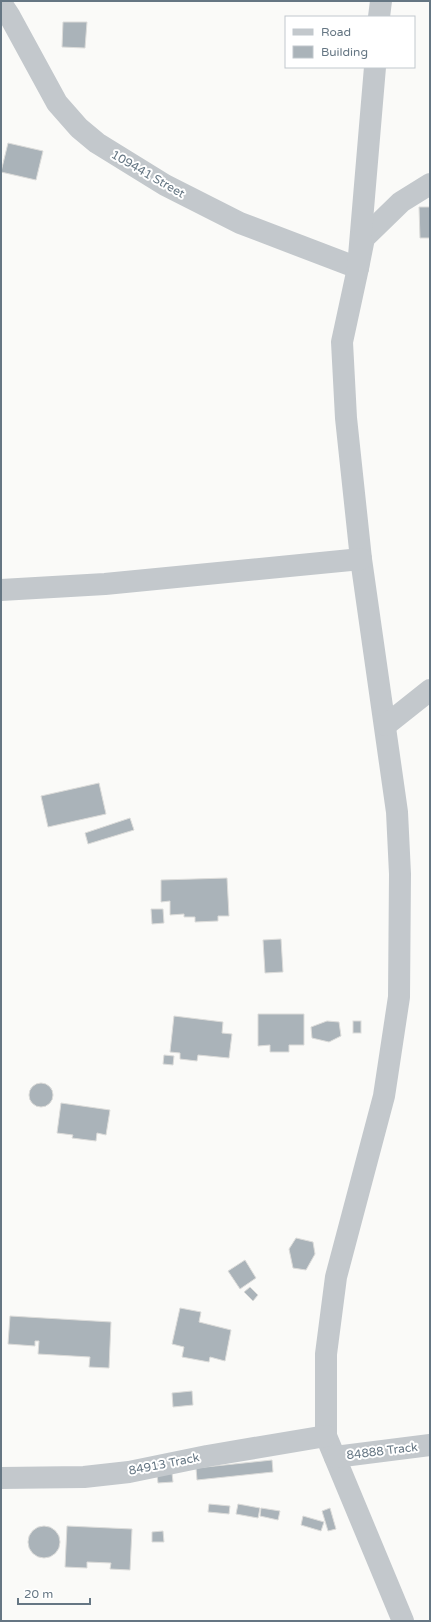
<svg xmlns="http://www.w3.org/2000/svg" width="431" height="1622" viewBox="0 0 431 1622" font-family="'Varela Round',sans-serif">
<style>
.building{fill:#aab3b9;stroke:#dcdcda}
.lines{fill:none;stroke-linecap:round;stroke-linejoin:round}
.minor{stroke:#c3c8cc;stroke-width:22}
.labels{text-anchor:middle;dominant-baseline:central;stroke-width:4;stroke-linejoin:round;paint-order:stroke}
.street-label{font-size:12px;fill:#657683;stroke:#fff}
</style>
<rect width="100%" height="100%" fill="#fafaf8"/>
<g class="building">
<path d="M 63,22 L 87,22 L 85,48 L 62,47 Z"/>
<path d="M 8,143 L 43,151 L 36,180 L 1,172 Z"/>
<path d="M 419,207 L 430,207 L 430,238 L 420,238 Z"/>
<path d="M 99,783 L 106,814 L 48,827 L 41,796 Z"/>
<path d="M 130,818 L 134,830 L 88,844 L 85,833 Z"/>
<path d="M 227,878 L 229,916 L 218,916 L 218,921 L 195,922 L 195,917 L 184,917 L 184,914 L 170,915 L 170,901 L 161,902 L 161,880 Z"/>
<path d="M 151,909 L 163,909 L 164,923 L 152,924 Z"/>
<path d="M 281,939 L 283,972 L 265,973 L 263,940 Z"/>
<path d="M 258,1014 L 304,1014 L 304,1045 L 289,1045 L 289,1052 L 270,1052 L 270,1045 L 258,1046 Z"/>
<path d="M 174,1016 L 223,1022 L 222,1033 L 232,1034 L 229,1058 L 198,1055 L 197,1061 L 180,1059 L 180,1053 L 170,1052 Z"/>
<path d="M 327,1021 L 339,1022 L 341,1036 L 329,1042 L 312,1038 L 311,1027 Z"/>
<rect x="353" y="1021" width="8" height="12"/>
<path d="M 164,1055 L 174,1056 L 173,1065 L 163,1064 Z"/>
<circle cx="41" cy="1095" r="12"/>
<path d="M 61,1103 L 110,1110 L 106,1135 L 97,1133 L 96,1141 L 72,1138 L 73,1135 L 57,1133 Z"/>
<path d="M 296,1238 L 313,1242 L 315,1254 L 306,1270 L 293,1268 L 289,1249 Z"/>
<path d="M 245,1260 L 256,1278 L 240,1289 L 228,1271 Z"/>
<path d="M 250,1287 L 258,1295 L 253,1301 L 244,1292 Z"/>
<path d="M 180,1308 L 201,1312 L 199,1322 L 231,1330 L 225,1361 L 210,1357 L 209,1362 L 182,1357 L 184,1347 L 172,1344 Z"/>
<path d="M 10,1316 L 111,1322 L 109,1368 L 89,1367 L 90,1357 L 38,1354 L 39,1341 L 35,1341 L 35,1346 L 8,1344 Z"/>
<path d="M 192,1391 L 193,1405 L 173,1407 L 172,1393 Z"/>
<path d="M 272,1460 L 273,1472 L 197,1480 L 196,1468 Z"/>
<path d="M 172,1473 L 173,1482 L 158,1483 L 157,1475 Z"/>
<path d="M 209,1504 L 230,1506 L 229,1514 L 208,1512 Z"/>
<path d="M 238,1504 L 260,1508 L 258,1518 L 236,1514 Z"/>
<path d="M 261,1508 L 280,1511 L 278,1520 L 260,1516 Z"/>
<path d="M 330,1508 L 336,1529 L 328,1531 L 322,1511 Z"/>
<path d="M 303,1516 L 324,1522 L 321,1531 L 301,1525 Z"/>
<path d="M 67,1526 L 132,1529 L 130,1570 L 110,1569 L 111,1563 L 87,1562 L 87,1568 L 65,1567 Z"/>
<circle cx="44" cy="1542" r="16"/>
<path d="M 163,1531 L 164,1542 L 152,1542 L 152,1532 Z"/>
</g>
<g class="lines">
<g class="minor">
<path d="M 1,3 L 9,15 L 57,103 L 79,128 L 97,143 L 165,185 L 240,223 L 358,268 L 364,238 L 401,202 L 430,184"/>
<path d="M 379,17 L 381,1"/>
<path d="M 375,67 L 358,268 L 342,342 L 346,418 L 361,559 L 397,812 L 400,874 L 399,997 L 384,1096 L 336,1277 L 326,1354 L 326,1436 L 403,1621"/>
<path d="M 1,590 L 105,584 L 361,559"/>
<path d="M 386,725 L 430,690"/>
<path d="M 335,1457 L 430,1445"/>
<path d="M 1,1478 L 84,1477 L 129,1472 L 207,1456 L 326,1436"/>
</g>
</g>
<g class="labels">
<g class="street-label">
<text transform="translate(148 174) rotate(30)">109441 Street</text>
<text transform="translate(382 1451) rotate(-7)">84888 Track</text>
<text transform="translate(164 1464) rotate(-11)">84913 Track</text>
</g>
</g>
<rect width="431" height="1622" fill="none" stroke="#657683" stroke-width="4"/>
<rect x="285" y="16" width="130" height="52" fill="#ffffff" stroke="#c1c8cd"/>
<rect x="293" y="29" width="20" height="6" fill="#c3c8cc" stroke="#c1c8cd"/>
<text x="321" y="36" font-size="12" fill="#657683">Road</text>
<rect x="293" y="46" width="20" height="12" fill="#aab3b9" stroke="#c1c8cd"/>
<text x="321" y="56" font-size="12" fill="#657683">Building</text>
<path d="M18 1598v6h72v-6" fill="none" stroke="#657683" stroke-width="2"/>
<text x="24" y="1598" font-size="12" fill="#657683" stroke="#ffffff" stroke-width="3" paint-order="stroke">20 m</text>
</svg>
